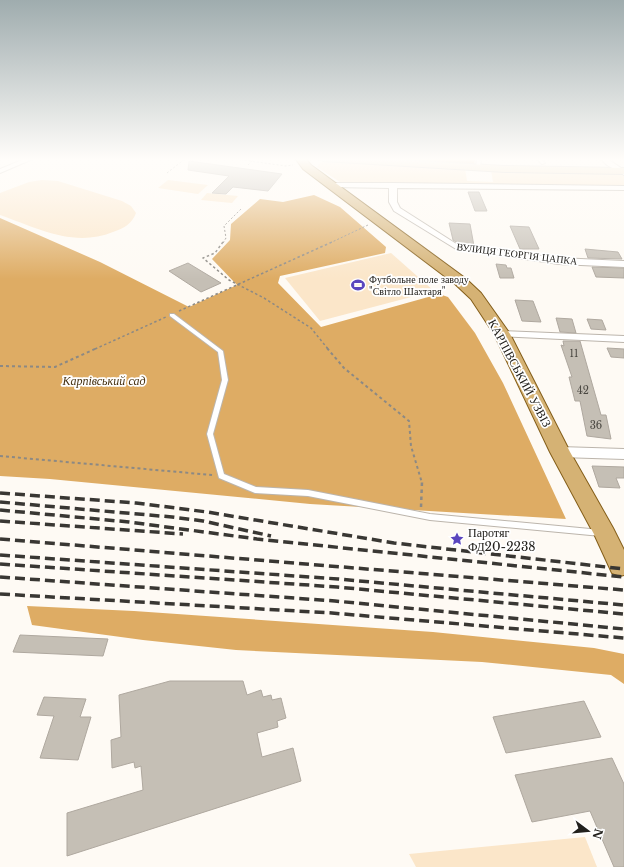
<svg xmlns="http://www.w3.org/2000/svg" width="624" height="867" viewBox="0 0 624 867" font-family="'Libre Baskerville',serif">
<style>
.green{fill:#fbe6c9}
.forest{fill:#deac64}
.building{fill:#c5bfb5;stroke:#afa89f}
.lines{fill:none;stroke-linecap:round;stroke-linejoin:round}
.lane-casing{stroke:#bcb5ac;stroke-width:2}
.street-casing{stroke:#bcb5ac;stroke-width:2}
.secondary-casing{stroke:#bcb5ac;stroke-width:2}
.primary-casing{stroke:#845e19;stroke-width:2}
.path-far3{stroke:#8c8984;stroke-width:1;stroke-dasharray:2 2;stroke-linecap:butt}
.path-far2{stroke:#8c8984;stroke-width:1.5;stroke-dasharray:2.5 2.5;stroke-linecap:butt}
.path-far1{stroke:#8c8984;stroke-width:2;stroke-dasharray:3 3;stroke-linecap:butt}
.path{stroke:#8c8984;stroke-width:2.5;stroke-dasharray:3.5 3.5;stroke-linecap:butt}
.lane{fill:#fff;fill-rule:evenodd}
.street{fill:#fff;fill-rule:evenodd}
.secondary{fill:#ead9b9;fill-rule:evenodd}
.primary{fill:#d5b274;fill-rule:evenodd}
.rail{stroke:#393733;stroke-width:3.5;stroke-dasharray:10 5;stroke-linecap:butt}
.labels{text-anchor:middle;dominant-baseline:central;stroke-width:3.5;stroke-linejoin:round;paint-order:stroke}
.far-street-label{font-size:10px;fill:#22201c;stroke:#fff}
.far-poi-label{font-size:10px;fill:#22201c;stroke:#fff;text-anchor:start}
.number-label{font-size:10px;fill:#4b4842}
.street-label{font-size:12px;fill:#22201c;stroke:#fff}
.park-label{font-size:12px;font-style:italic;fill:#463111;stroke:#fff}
.poi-label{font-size:12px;fill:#22201c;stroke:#fff;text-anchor:start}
</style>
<rect width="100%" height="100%" fill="#fefaf4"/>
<g class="green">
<path d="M 322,161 L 465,168 L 467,181 L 493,182 L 491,170 L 620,173 L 624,175 L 624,187 L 343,184 L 317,167 Z"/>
<path d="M 42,180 L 58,181 L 122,201 L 131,206 L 136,213 C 132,224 124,228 113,232 C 74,248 37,228 0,215 L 0,193 L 29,182 Z"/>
<path d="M 168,180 L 208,185 L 198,194 L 158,188 Z"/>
<path d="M 207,193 L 238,196 L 232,203 L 201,200 Z"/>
<path d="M 391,253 L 434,291 L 320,321 L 285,278 Z"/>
<path d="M 585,837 L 597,867 L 416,867 L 409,854 Z"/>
</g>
<g class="forest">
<path d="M 359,158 L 475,158 L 474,165 Z"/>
<path d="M 314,195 L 340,207 L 386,247 L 385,253 L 280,276 L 278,283 L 321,327 L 439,294 L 448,297 L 475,333 L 503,383 L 566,519 L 310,504 L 50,479 L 0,476 L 0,218 L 100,262 L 189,307 L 237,285 L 212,259 L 230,240 L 231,224 L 260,199 L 283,202 Z"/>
<path d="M 27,606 L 134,611 L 433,632 L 594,648 L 624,654 L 624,684 L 611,675 L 482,662 L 236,650 L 143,640 L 32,625 Z"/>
</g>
<g class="building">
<path d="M 189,161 L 282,174 L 268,191 L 233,187 L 226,194 L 212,193 L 229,176 L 188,170 Z"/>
<path d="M 468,192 L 479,192 L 487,211 L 475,211 Z"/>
<path d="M 449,223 L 470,224 L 474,246 L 459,244 L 453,240 Z"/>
<path d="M 510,226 L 529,227 L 539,249 L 520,249 Z"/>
<path d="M 585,249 L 618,252 L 622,259 L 588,258 Z"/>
<path d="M 188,263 L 221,283 L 201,292 L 169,271 Z"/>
<path d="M 496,264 L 506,265 L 507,268 L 511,268 L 514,278 L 500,278 Z"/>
<path d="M 592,267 L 624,268 L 624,278 L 596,277 Z"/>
<path d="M 515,300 L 533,301 L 541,322 L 522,321 Z"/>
<path d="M 556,318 L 572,319 L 576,333 L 560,332 Z"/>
<path d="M 587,319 L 602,320 L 606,330 L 591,329 Z"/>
<path d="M 563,341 L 580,341 L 601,415 L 606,415 L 611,439 L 587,436 L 580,401 L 575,401 L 569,377 L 572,377 L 561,345 L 564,346 Z"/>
<path d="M 607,348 L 624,349 L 624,358 L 611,357 Z"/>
<path d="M 592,466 L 624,467 L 624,478 L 616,478 L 620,488 L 599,487 Z"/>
<path d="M 20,635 L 108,639 L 103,656 L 13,652 Z"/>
<path d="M 170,681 L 243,681 L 247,695 L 261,690 L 263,697 L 271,695 L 272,700 L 281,698 L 286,718 L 277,721 L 278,727 L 257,733 L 262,757 L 293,748 L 301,781 L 67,856 L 67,813 L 143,790 L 141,766 L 135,768 L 134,762 L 112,768 L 111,740 L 121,737 L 119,695 Z"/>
<path d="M 44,697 L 86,699 L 80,717 L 91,717 L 78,760 L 40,758 L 54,716 L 37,715 Z"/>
<path d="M 584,701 L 601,737 L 506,753 L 493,717 Z"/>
<path d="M 612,758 L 624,784 L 624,867 L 614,867 L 590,811 L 532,822 L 515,775 Z"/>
</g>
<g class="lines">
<g class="lane-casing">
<g id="lane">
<path d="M 477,158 L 481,158 L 480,168 L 478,169 L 476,168 Z"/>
<path d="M 536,158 L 540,158 L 545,163 L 542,164 Z"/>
<path d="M 170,314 L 174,314 L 223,351 L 228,380 L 213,434 L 224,474 L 256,487 L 308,490 L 430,514 L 601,530 L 603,531 L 605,533 L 603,535 L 601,536 L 430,520 L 308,496 L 255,493 L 219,478 L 207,434 L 222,380 L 218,352 L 170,316 Z"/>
</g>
</g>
<g class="street-casing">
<g id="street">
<path d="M 27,158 L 35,158 L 0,173 L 0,169 Z"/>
<path d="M 600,158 L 606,158 L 624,170 L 624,175 L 607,165 Z"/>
<path d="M 393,183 L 624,186 L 624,190 L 397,188 L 397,202 L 400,208 L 458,245 L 559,258 L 624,261 L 624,267 L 559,264 L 456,249 L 394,211 L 389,202 L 389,188 L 332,187 L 329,185 L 332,183 Z"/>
<path d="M 502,331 L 624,336 L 624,342 L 498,336 L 497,334 L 498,332 Z"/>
<path d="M 560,447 L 624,449 L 624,459 L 560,457 L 556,455 L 554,452 L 556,449 Z"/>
</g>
</g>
<g class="secondary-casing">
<path id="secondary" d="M 318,158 L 365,158 L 505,166 L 624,168 L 624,174 L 505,172 L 323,161 Z"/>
</g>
<g class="primary-casing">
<path id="primary" d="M 295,158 L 305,158 L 311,165 L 465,278 L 481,293 L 510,334 L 570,452 L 613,528 L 624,550 L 624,575 L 620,576 L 612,573 L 595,536 L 550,452 L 494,334 L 471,299 L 455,284 L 303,169 Z"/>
</g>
<g class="path-far3">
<path d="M 229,158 L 286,166 L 293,165"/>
<path d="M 248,165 L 255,158"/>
<path d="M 167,173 L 186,158"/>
<path d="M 223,243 L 226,238 L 224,226 L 241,209"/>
<path d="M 330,243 L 368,225"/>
</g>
<g class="path-far2">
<path d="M 223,242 L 215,253 L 203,258 L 229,280 L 264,298 L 311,328 L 328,349"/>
<path d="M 179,311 L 332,242"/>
<path d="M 95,349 L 166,317"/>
</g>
<g class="path-far1">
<path d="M 327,348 L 344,368 L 409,421 L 411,446 L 422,483"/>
<path d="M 0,366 L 55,367 L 97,348"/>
<path d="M 0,456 L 212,475"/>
</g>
<path class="path" d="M 421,507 L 422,482"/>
<use href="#lane" class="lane"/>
<use href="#street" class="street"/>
<use href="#secondary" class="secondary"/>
<use href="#primary" class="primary"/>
<g class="rail">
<path d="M 0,493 L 136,503 L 207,512 L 394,543 L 624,569"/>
<path d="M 0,502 L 172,517 L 203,521 L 271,536"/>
<path d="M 0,510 L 129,522 L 257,539 L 624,577"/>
<path d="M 0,521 L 183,534"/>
<path d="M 0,539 L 624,590"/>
<path d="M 0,555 L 338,579 L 624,605"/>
<path d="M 0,564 L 337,587 L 624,614"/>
<path d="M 0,577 L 335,601 L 624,629"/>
<path d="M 0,594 L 332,613 L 624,638"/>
</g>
</g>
<linearGradient id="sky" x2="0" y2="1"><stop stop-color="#9facae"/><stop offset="0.57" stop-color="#fffdfa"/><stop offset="1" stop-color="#fffdfa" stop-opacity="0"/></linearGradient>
<rect width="624" height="279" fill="url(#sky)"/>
<defs>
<g id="stadium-bare" transform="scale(1.08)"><path d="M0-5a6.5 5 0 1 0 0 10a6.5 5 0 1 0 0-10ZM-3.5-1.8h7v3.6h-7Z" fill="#5a46be" stroke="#fff" stroke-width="2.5" paint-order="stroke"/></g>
<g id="sight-bare" transform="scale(1.08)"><path d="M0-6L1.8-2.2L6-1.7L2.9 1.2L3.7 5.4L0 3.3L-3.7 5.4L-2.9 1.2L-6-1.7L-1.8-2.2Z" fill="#5a46be" stroke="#fff" stroke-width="2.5" paint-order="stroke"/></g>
</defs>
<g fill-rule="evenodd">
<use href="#stadium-bare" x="358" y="285"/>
<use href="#sight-bare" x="457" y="539"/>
</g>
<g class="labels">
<g class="far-street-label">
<text transform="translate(517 254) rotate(7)">ВУЛИЦЯ ГЕОРГІЯ ЦАПКА</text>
</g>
<g class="far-poi-label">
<text x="369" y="279">Футбольне поле заводу<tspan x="369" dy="12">"Світло Шахтаря"</tspan></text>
</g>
<g class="number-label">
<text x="574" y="353">11</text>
<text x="583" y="390">42</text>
<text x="596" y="425">36</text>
</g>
<g class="street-label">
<text transform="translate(520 373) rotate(62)">КАРПІВСЬКИЙ УЗВІЗ</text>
</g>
<g class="park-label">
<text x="104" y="380">Карпівський сад</text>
</g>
<g class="poi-label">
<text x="468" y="532">Паротяг<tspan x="468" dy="14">ФД20-2238</tspan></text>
</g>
</g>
<g transform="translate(588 831) rotate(106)" stroke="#ffffff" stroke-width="3" paint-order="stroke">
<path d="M0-3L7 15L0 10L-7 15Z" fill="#22201c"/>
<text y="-6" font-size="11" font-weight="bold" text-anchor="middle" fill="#22201c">N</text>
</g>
</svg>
